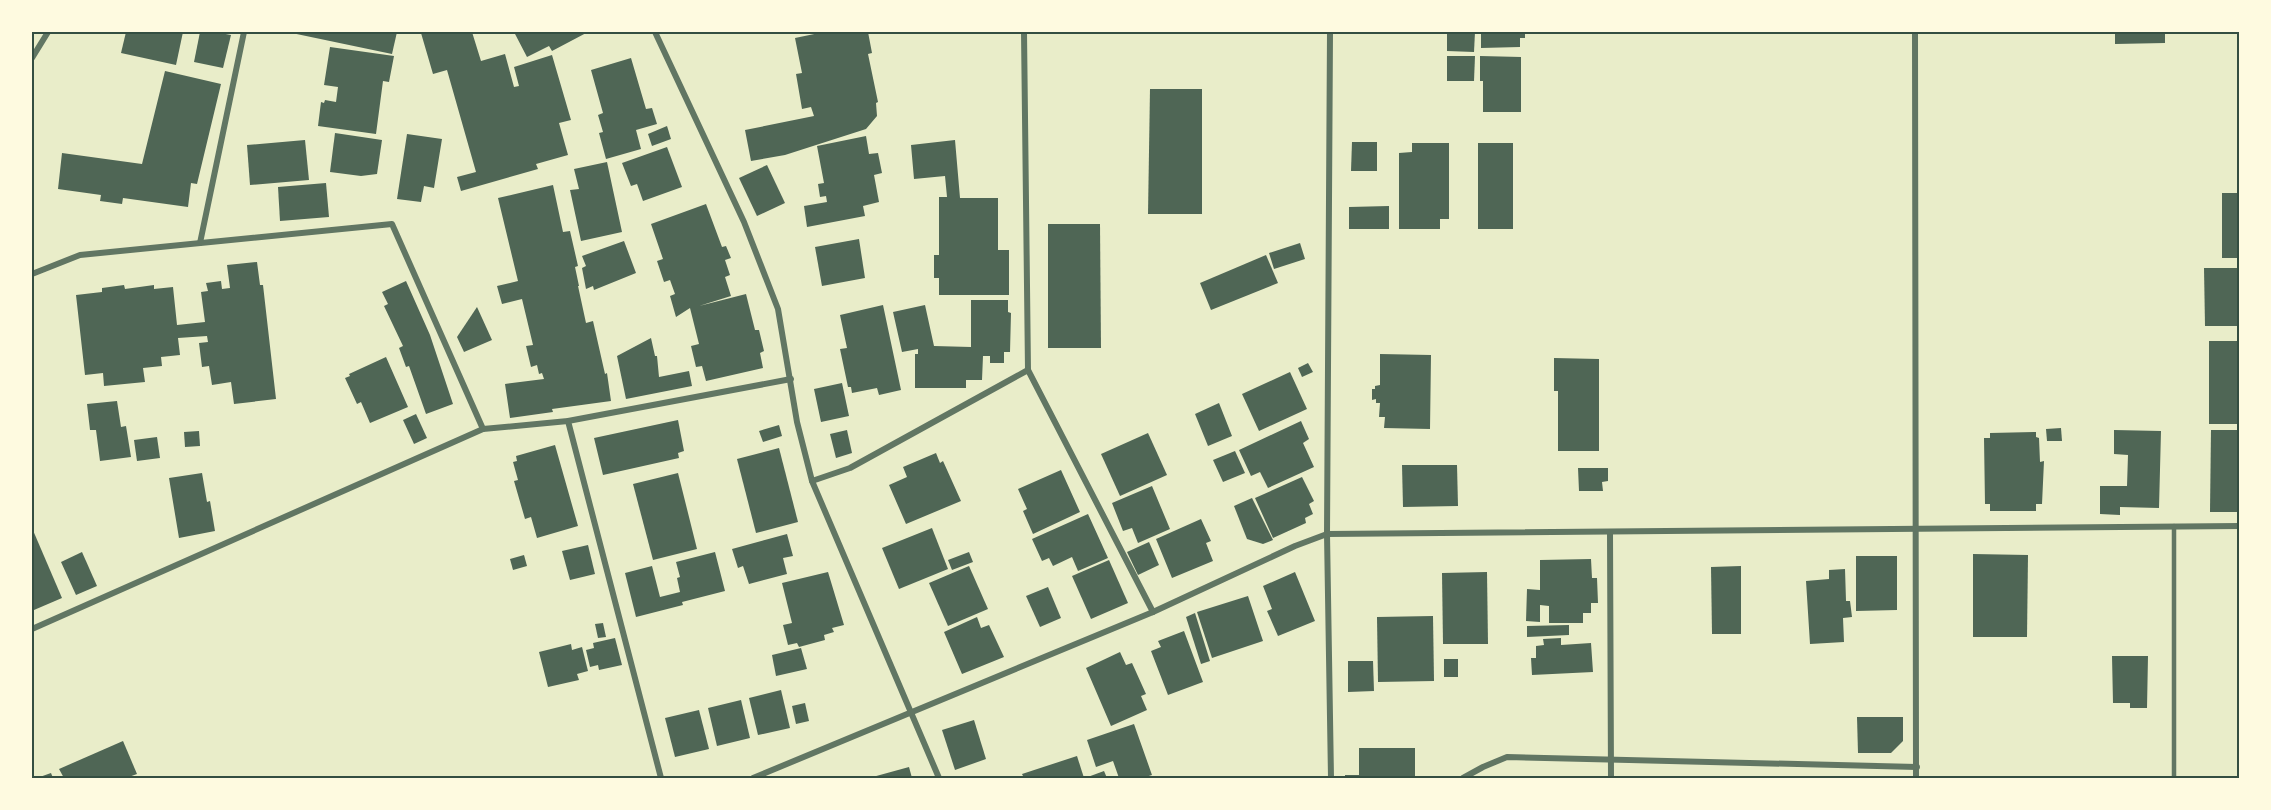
<svg xmlns="http://www.w3.org/2000/svg" width="2271" height="810" viewBox="0 0 2271 810" font-family="'IBM Plex Sans',sans-serif">
<style>
.building{fill:#4f6655}
.lines{fill:none;stroke-linecap:round;stroke-linejoin:round}
.service{stroke:#617663;stroke-width:4.5}
.minor{stroke:#617663;stroke-width:6}
.neatline{fill:none;stroke:#344e41;stroke-width:2}
</style>
<rect width="100%" height="100%" fill="#e9edc9"/>
<g class="building">
<path d="M 126,32 L 183,32 L 176,65 L 121,53 Z"/>
<path d="M 200,32 L 215,32 L 231,35 L 223,68 L 194,62 Z"/>
<path d="M 287,32 L 397,32 L 392,54 Z"/>
<path d="M 427,32 L 472,32 L 481,61 L 505,54 L 514,87 L 519,86 L 514,67 L 552,55 L 571,120 L 559,123 L 568,155 L 536,164 L 538,169 L 461,191 L 457,177 L 476,172 L 447,70 L 433,74 L 421,33 Z"/>
<path d="M 514,32 L 588,32 L 552,51 L 549,46 L 527,57 Z"/>
<path d="M 824,32 L 868,32 L 872,53 L 868,54 L 878,102 L 876,103 L 877,116 L 866,129 L 785,155 L 751,161 L 745,130 L 814,116 L 811,107 L 802,109 L 796,74 L 802,73 L 795,38 Z"/>
<path d="M 1447,32 L 1475,32 L 1474,52 L 1447,51 Z"/>
<path d="M 1481,32 L 1525,32 L 1525,38 L 1520,38 L 1520,47 L 1481,48 Z"/>
<path d="M 2115,32 L 2165,32 L 2165,43 L 2115,44 Z"/>
<path d="M 330,47 L 394,56 L 389,82 L 383,81 L 376,134 L 318,126 L 321,102 L 324,103 L 325,100 L 336,102 L 338,87 L 324,85 Z"/>
<path d="M 1447,56 L 1475,56 L 1474,81 L 1447,81 Z"/>
<path d="M 1480,56 L 1521,57 L 1521,112 L 1483,112 L 1483,81 L 1480,81 Z"/>
<path d="M 631,58 L 646,109 L 652,108 L 657,124 L 636,130 L 641,149 L 606,159 L 599,133 L 603,132 L 598,115 L 603,113 L 591,70 Z"/>
<path d="M 165,71 L 221,84 L 197,184 L 191,183 L 188,207 L 123,198 L 122,204 L 100,201 L 101,195 L 58,189 L 62,153 L 142,164 Z"/>
<path d="M 1150,89 L 1202,89 L 1202,214 L 1148,214 Z"/>
<path d="M 667,126 L 671,139 L 652,146 L 648,134 Z"/>
<path d="M 335,133 L 382,140 L 377,174 L 361,176 L 330,172 Z"/>
<path d="M 407,134 L 442,139 L 434,188 L 424,186 L 421,202 L 397,199 Z"/>
<path d="M 866,136 L 869,154 L 878,153 L 882,173 L 874,175 L 879,202 L 863,206 L 865,216 L 807,227 L 804,206 L 827,202 L 826,196 L 820,197 L 818,184 L 824,183 L 817,146 Z"/>
<path d="M 305,140 L 309,180 L 250,185 L 247,145 Z"/>
<path d="M 955,140 L 960,198 L 998,198 L 998,250 L 1009,250 L 1009,295 L 939,295 L 939,278 L 934,278 L 934,255 L 939,255 L 939,197 L 947,197 L 945,176 L 914,179 L 911,145 Z"/>
<path d="M 1352,142 L 1377,142 L 1377,171 L 1351,171 Z"/>
<path d="M 1412,143 L 1449,143 L 1449,219 L 1440,219 L 1440,229 L 1399,229 L 1399,153 L 1412,152 Z"/>
<rect x="1478" y="143" width="35" height="86"/>
<path d="M 667,147 L 682,187 L 643,201 L 637,184 L 631,186 L 622,163 Z"/>
<path d="M 607,162 L 622,232 L 581,241 L 570,190 L 579,189 L 574,169 Z"/>
<path d="M 767,165 L 785,203 L 757,216 L 739,178 Z"/>
<path d="M 326,183 L 329,217 L 280,221 L 278,187 Z"/>
<path d="M 553,185 L 563,232 L 570,231 L 578,266 L 575,267 L 579,286 L 578,286 L 586,323 L 593,321 L 605,374 L 607,373 L 611,401 L 552,409 L 553,412 L 510,418 L 505,384 L 544,379 L 542,373 L 539,374 L 537,365 L 531,367 L 526,346 L 533,345 L 522,299 L 502,304 L 497,286 L 518,281 L 498,198 Z"/>
<rect x="2222" y="193" width="18" height="65"/>
<path d="M 706,204 L 722,247 L 726,246 L 731,258 L 725,260 L 730,275 L 725,277 L 731,296 L 699,306 L 746,294 L 755,330 L 759,330 L 764,351 L 760,353 L 763,368 L 706,381 L 702,366 L 696,367 L 691,346 L 699,344 L 690,308 L 676,317 L 670,296 L 675,294 L 670,280 L 664,282 L 657,261 L 663,259 L 651,224 Z"/>
<path d="M 1389,206 L 1389,229 L 1349,229 L 1349,207 Z"/>
<path d="M 1048,224 L 1100,224 L 1101,348 L 1048,348 Z"/>
<path d="M 859,239 L 865,278 L 822,286 L 815,247 Z"/>
<path d="M 624,241 L 636,273 L 594,290 L 593,286 L 586,289 L 582,268 L 586,266 L 582,256 Z"/>
<path d="M 1300,243 L 1305,259 L 1274,269 L 1269,253 Z"/>
<path d="M 1266,255 L 1278,283 L 1211,310 L 1200,283 Z"/>
<path d="M 257,262 L 260,285 L 263,285 L 276,399 L 234,404 L 231,382 L 212,385 L 209,366 L 202,367 L 199,343 L 208,342 L 207,336 L 178,338 L 180,355 L 161,357 L 162,366 L 143,368 L 145,382 L 104,386 L 103,373 L 85,375 L 76,295 L 102,292 L 102,288 L 124,285 L 125,289 L 154,285 L 154,289 L 173,287 L 177,325 L 205,322 L 201,292 L 208,291 L 206,283 L 221,281 L 222,289 L 230,288 L 227,265 Z"/>
<path d="M 2204,268 L 2240,268 L 2240,326 L 2205,326 Z"/>
<path d="M 406,281 L 430,335 L 453,404 L 426,414 L 409,366 L 406,367 L 399,348 L 403,346 L 384,306 L 388,304 L 382,292 Z"/>
<path d="M 971,300 L 1008,300 L 1008,312 L 1011,313 L 1010,352 L 1004,352 L 1004,363 L 990,363 L 990,356 L 983,356 L 982,380 L 966,380 L 966,388 L 915,388 L 915,354 L 918,354 L 918,349 L 902,352 L 893,312 L 925,305 L 934,346 L 971,347 Z"/>
<path d="M 883,305 L 901,390 L 879,395 L 877,388 L 852,393 L 851,387 L 848,387 L 840,349 L 847,348 L 840,315 Z"/>
<path d="M 477,307 L 492,340 L 464,352 L 457,337 Z"/>
<path d="M 651,338 L 655,356 L 657,356 L 659,377 L 689,371 L 692,386 L 626,399 L 617,356 Z"/>
<rect x="2209" y="341" width="31" height="83"/>
<path d="M 1380,354 L 1431,355 L 1430,429 L 1384,428 L 1385,417 L 1379,417 L 1380,403 L 1376,403 L 1376,399 L 1372,400 L 1372,389 L 1375,389 L 1375,386 L 1380,385 Z"/>
<path d="M 386,357 L 408,407 L 370,423 L 361,402 L 357,404 L 345,378 L 350,376 L 349,374 Z"/>
<path d="M 1554,358 L 1599,359 L 1599,451 L 1558,451 L 1558,391 L 1554,391 Z"/>
<path d="M 1308,363 L 1313,372 L 1302,377 L 1298,368 Z"/>
<path d="M 1290,372 L 1307,409 L 1259,431 L 1242,394 Z"/>
<path d="M 842,383 L 849,416 L 821,422 L 814,389 Z"/>
<path d="M 117,401 L 121,427 L 126,426 L 131,457 L 100,461 L 96,430 L 90,430 L 87,404 Z"/>
<path d="M 1219,403 L 1232,436 L 1208,446 L 1195,414 Z"/>
<path d="M 416,414 L 427,438 L 414,444 L 403,420 Z"/>
<path d="M 678,420 L 684,451 L 678,453 L 679,458 L 603,475 L 594,438 Z"/>
<path d="M 1301,421 L 1309,439 L 1303,443 L 1314,467 L 1268,488 L 1260,472 L 1251,476 L 1239,450 Z"/>
<path d="M 779,425 L 782,436 L 763,442 L 759,431 Z"/>
<path d="M 2061,428 L 2062,441 L 2047,441 L 2046,429 Z"/>
<path d="M 847,430 L 852,453 L 836,458 L 830,434 Z"/>
<path d="M 2114,430 L 2161,431 L 2159,508 L 2120,507 L 2120,515 L 2100,514 L 2100,486 L 2127,486 L 2128,455 L 2114,454 Z"/>
<path d="M 2211,430 L 2240,430 L 2240,512 L 2210,512 Z"/>
<path d="M 199,431 L 200,446 L 185,447 L 184,432 Z"/>
<path d="M 2036,432 L 2036,437 L 2039,438 L 2040,462 L 2044,461 L 2042,504 L 2036,504 L 2036,511 L 1990,511 L 1990,504 L 1985,504 L 1984,438 L 1990,438 L 1990,433 Z"/>
<path d="M 1148,433 L 1167,475 L 1120,496 L 1101,454 Z"/>
<path d="M 157,437 L 160,458 L 137,461 L 134,440 Z"/>
<path d="M 555,445 L 578,526 L 537,538 L 531,517 L 525,519 L 514,481 L 518,480 L 513,462 L 517,461 L 516,456 Z"/>
<path d="M 779,448 L 798,522 L 756,533 L 737,459 Z"/>
<path d="M 1235,451 L 1245,473 L 1223,482 L 1213,460 Z"/>
<path d="M 936,453 L 940,463 L 943,461 L 961,501 L 906,524 L 889,485 L 907,477 L 903,467 Z"/>
<path d="M 1402,465 L 1457,465 L 1458,506 L 1403,507 Z"/>
<path d="M 1578,468 L 1608,468 L 1608,481 L 1602,482 L 1603,491 L 1579,491 Z"/>
<path d="M 1061,470 L 1080,512 L 1033,534 L 1023,511 L 1027,509 L 1018,489 Z"/>
<path d="M 202,473 L 207,502 L 210,501 L 215,531 L 179,538 L 169,478 Z"/>
<path d="M 678,473 L 697,549 L 653,560 L 633,484 Z"/>
<path d="M 1302,477 L 1314,501 L 1309,504 L 1313,514 L 1305,518 L 1306,523 L 1273,538 L 1255,498 Z"/>
<path d="M 1152,486 L 1170,529 L 1138,543 L 1132,528 L 1123,531 L 1112,503 Z"/>
<path d="M 1252,498 L 1273,540 L 1263,544 L 1247,539 L 1234,506 Z"/>
<path d="M 1088,514 L 1108,558 L 1078,571 L 1072,557 L 1053,566 L 1049,558 L 1042,561 L 1032,539 Z"/>
<path d="M 1201,519 L 1211,541 L 1206,543 L 1213,561 L 1172,578 L 1156,539 Z"/>
<path d="M 32,528 L 62,598 L 34,610 L 32,605 Z"/>
<path d="M 932,528 L 948,569 L 899,589 L 882,548 Z"/>
<path d="M 787,534 L 793,556 L 783,558 L 787,574 L 749,584 L 743,566 L 738,568 L 732,549 Z"/>
<path d="M 1149,542 L 1159,565 L 1138,575 L 1127,552 Z"/>
<path d="M 588,545 L 595,574 L 570,580 L 562,551 Z"/>
<path d="M 82,552 L 97,586 L 76,595 L 61,562 Z"/>
<path d="M 715,552 L 725,591 L 682,602 L 683,605 L 636,617 L 625,573 L 652,566 L 660,597 L 680,592 L 677,578 L 680,577 L 676,562 Z"/>
<path d="M 969,552 L 973,562 L 952,570 L 948,560 Z"/>
<path d="M 1973,554 L 2028,555 L 2027,637 L 1973,637 Z"/>
<path d="M 524,555 L 527,566 L 513,570 L 510,559 Z"/>
<path d="M 1856,556 L 1897,556 L 1897,610 L 1856,611 Z"/>
<path d="M 1591,559 L 1592,578 L 1597,578 L 1598,603 L 1591,603 L 1591,613 L 1583,613 L 1583,623 L 1549,623 L 1549,606 L 1540,605 L 1540,622 L 1526,621 L 1527,589 L 1540,590 L 1540,560 Z"/>
<path d="M 1109,560 L 1128,603 L 1091,619 L 1072,576 Z"/>
<path d="M 969,566 L 988,609 L 948,626 L 929,583 Z"/>
<path d="M 1741,566 L 1741,634 L 1712,634 L 1711,567 Z"/>
<path d="M 1845,569 L 1846,601 L 1850,601 L 1852,617 L 1843,618 L 1844,642 L 1810,644 L 1806,581 L 1829,579 L 1829,570 Z"/>
<path d="M 828,572 L 844,625 L 832,628 L 834,632 L 824,635 L 825,640 L 799,647 L 797,643 L 788,645 L 783,625 L 792,623 L 782,583 Z"/>
<path d="M 1295,572 L 1315,621 L 1278,636 L 1267,611 L 1272,609 L 1263,586 Z"/>
<path d="M 1487,572 L 1488,644 L 1443,644 L 1442,573 Z"/>
<path d="M 1048,587 L 1061,618 L 1040,627 L 1026,596 Z"/>
<path d="M 1248,596 L 1263,641 L 1212,658 L 1197,612 Z"/>
<path d="M 1195,613 L 1210,661 L 1201,664 L 1186,617 Z"/>
<path d="M 1433,616 L 1434,681 L 1378,682 L 1377,617 Z"/>
<path d="M 977,617 L 981,628 L 989,625 L 1004,657 L 962,674 L 944,632 Z"/>
<path d="M 603,623 L 606,637 L 598,638 L 595,624 Z"/>
<path d="M 1569,625 L 1569,635 L 1527,637 L 1527,626 Z"/>
<path d="M 1184,631 L 1203,682 L 1168,695 L 1151,651 L 1161,647 L 1158,641 Z"/>
<path d="M 615,638 L 622,665 L 599,670 L 598,665 L 590,667 L 586,650 L 594,648 L 593,643 Z"/>
<path d="M 1561,638 L 1561,645 L 1591,643 L 1593,672 L 1532,675 L 1531,658 L 1536,658 L 1536,646 L 1544,645 L 1543,639 Z"/>
<path d="M 571,644 L 572,650 L 582,647 L 588,671 L 577,674 L 579,680 L 548,687 L 539,652 Z"/>
<path d="M 801,648 L 807,669 L 776,676 L 772,655 Z"/>
<path d="M 1120,652 L 1126,665 L 1132,663 L 1146,694 L 1141,696 L 1147,710 L 1111,726 L 1086,668 Z"/>
<path d="M 2112,656 L 2148,656 L 2147,708 L 2130,708 L 2130,703 L 2113,703 Z"/>
<rect x="1444" y="659" width="14" height="18"/>
<path d="M 1348,661 L 1373,661 L 1374,691 L 1348,692 Z"/>
<path d="M 781,690 L 790,728 L 758,735 L 749,698 Z"/>
<path d="M 741,700 L 750,738 L 717,746 L 708,708 Z"/>
<path d="M 805,703 L 809,721 L 796,724 L 792,706 Z"/>
<path d="M 699,710 L 709,749 L 675,757 L 665,718 Z"/>
<path d="M 1857,717 L 1903,717 L 1903,741 L 1891,753 L 1858,753 Z"/>
<path d="M 974,720 L 986,759 L 955,770 L 942,730 Z"/>
<path d="M 1134,724 L 1152,775 L 1142,778 L 1119,778 L 1113,761 L 1096,767 L 1087,740 Z"/>
<path d="M 123,741 L 137,774 L 126,778 L 64,778 L 59,769 Z"/>
<path d="M 1359,748 L 1415,748 L 1415,778 L 1345,778 L 1345,775 L 1359,775 Z"/>
<path d="M 1077,756 L 1084,778 L 1024,778 L 1022,774 Z"/>
<path d="M 909,767 L 912,778 L 869,778 Z"/>
<path d="M 1104,771 L 1107,778 L 1085,778 Z"/>
<path d="M 51,773 L 53,778 L 37,778 Z"/>
<rect x="1963" y="776" width="64" height="2"/>
</g>
<g class="lines">
<path class="service" d="M 2174,778 L 2174,526"/>
<g class="minor">
<path d="M 655,32 L 744,222 L 778,309 L 797,422 L 812,481 L 939,778"/>
<path d="M 1024,32 L 1028,370 L 1153,612"/>
<path d="M 1330,32 L 1327,534 L 1331,778"/>
<path d="M 1915,32 L 1916,778"/>
<path d="M 32,58 L 48,32"/>
<path d="M 200,243 L 244,32"/>
<path d="M 32,274 L 80,255 L 392,224 L 483,429"/>
<path d="M 568,421 L 661,778"/>
<path d="M 812,481 L 850,468 L 1028,370"/>
<path d="M 1610,533 L 1611,778"/>
<path d="M 32,629 L 483,429 L 568,421 L 791,379"/>
<path d="M 753,778 L 1153,612 L 1295,546 L 1327,534 L 2240,526"/>
<path d="M 1463,778 L 1483,767 L 1507,757 L 1917,767"/>
</g>
</g>
<rect width="2271" height="810" fill="none" stroke="#fefae0" stroke-width="66"/>
<rect x="33" y="33" width="2205" height="744" class="neatline"/>
</svg>
